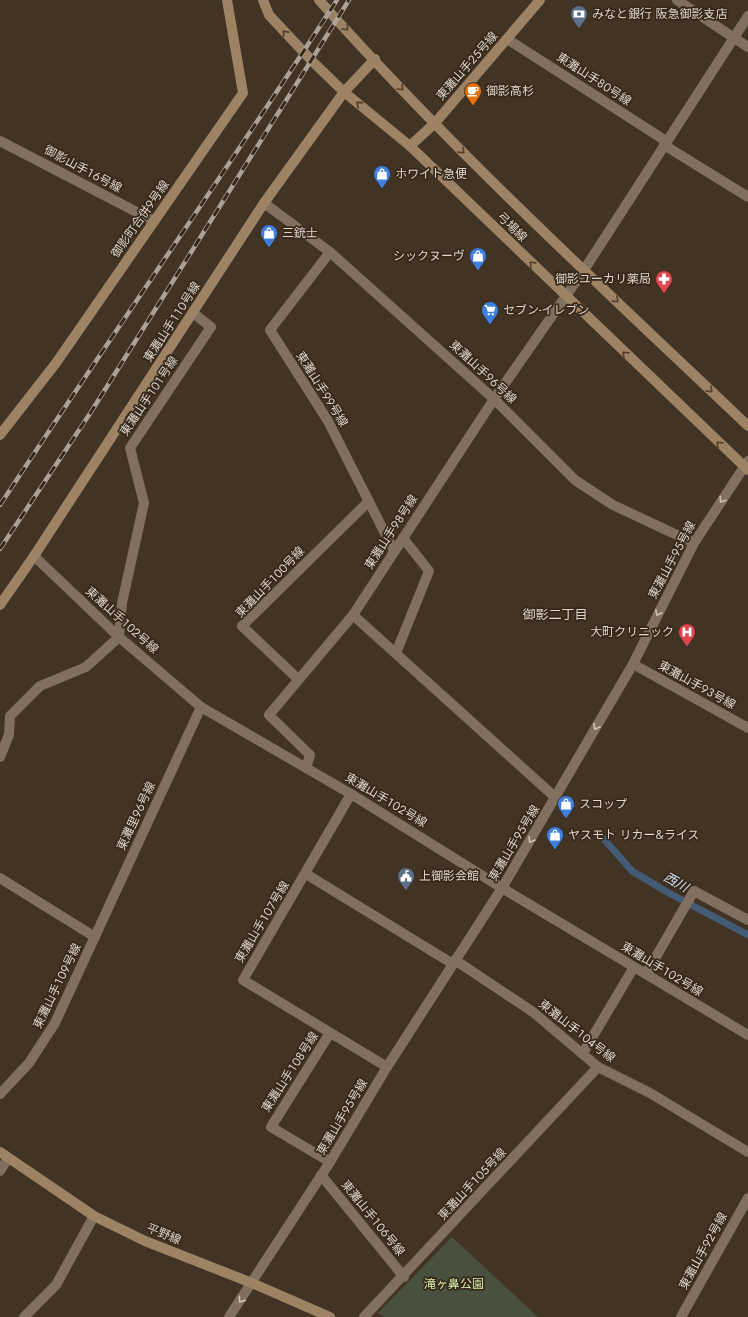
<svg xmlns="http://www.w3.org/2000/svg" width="748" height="1317" viewBox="0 0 748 1317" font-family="Jost,'Noto Sans JP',sans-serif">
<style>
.green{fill:#49503d}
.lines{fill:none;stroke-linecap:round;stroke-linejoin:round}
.stream{stroke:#435b74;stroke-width:7}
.street{stroke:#81705f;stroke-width:10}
.secondary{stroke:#9e8264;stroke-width:10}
.rail-casing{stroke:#aba196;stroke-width:4.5}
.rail{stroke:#37291a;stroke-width:3;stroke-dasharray:9;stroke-linecap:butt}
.oneway{stroke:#513f2c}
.oneway2{stroke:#ccc2b7}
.labels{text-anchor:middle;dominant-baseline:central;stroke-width:3.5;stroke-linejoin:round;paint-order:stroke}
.poi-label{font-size:12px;fill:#dfd6cd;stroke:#37291a;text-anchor:start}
.street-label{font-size:12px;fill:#dfd6cd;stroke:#37291a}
.park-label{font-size:12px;fill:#d6ebaf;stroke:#37291a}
.neighbourhood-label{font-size:13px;fill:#dfd6cd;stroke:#37291a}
.water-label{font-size:13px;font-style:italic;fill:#d0e2f5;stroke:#37291a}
</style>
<rect width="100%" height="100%" fill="#423424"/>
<path class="green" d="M 452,1237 L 538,1317 L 385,1317 L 378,1313 Z"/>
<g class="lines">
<path class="stream" d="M 603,838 L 632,871 L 667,892 L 748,935"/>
<g class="street">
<path d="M 677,0 L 748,47"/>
<path d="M 507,39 L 666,141"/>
<path d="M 0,141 L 154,221"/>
<path d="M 664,145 L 748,197"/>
<path d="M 264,203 L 330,252 L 494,399 L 575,480 L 613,505 L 694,543"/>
<path d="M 330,252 L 270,330 L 328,421 L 394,551"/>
<path d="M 34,556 L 119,637 L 201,707 L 351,794 L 502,888 L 748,1035"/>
<path d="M 353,615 L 556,798"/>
<path d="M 396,653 L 429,571 L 403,538"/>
<path d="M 633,664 L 748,728"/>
<path d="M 298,679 L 242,626 L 369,501"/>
<path d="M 0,757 L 9,735 L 10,716 L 40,686 L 86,667 L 119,637 L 122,603 L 144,503 L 130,448 L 211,327 L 193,313"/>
<path d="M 306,768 L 310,755 L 269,715 L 353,615 L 494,399 L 584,270 L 748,16"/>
<path d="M 351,794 L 243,980 L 387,1067"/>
<path d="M 306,874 L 453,964"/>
<path d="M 0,878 L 95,937"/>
<path d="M 455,960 L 533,1012 L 598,1067 L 650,1093 L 748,1152"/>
<path d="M 646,974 L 694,891 L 748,920"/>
<path d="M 583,1053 L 634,967"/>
<path d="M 0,1094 L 29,1063 L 55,1023 L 201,707"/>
<path d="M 330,1162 L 271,1127 L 330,1033"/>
<path d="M 0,1171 L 8,1158"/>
<path d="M 321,1175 L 404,1277"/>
<path d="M 24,1317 L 56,1285 L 94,1216"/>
<path d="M 229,1317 L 330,1162 L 387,1067 L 502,888 L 633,664 L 694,543 L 748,461"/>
<path d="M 364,1317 L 598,1067"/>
<path d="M 681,1317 L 748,1198"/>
</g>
<g class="secondary">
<path d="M 263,0 L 269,15 L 312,61 L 344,92 L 410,146 L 748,470"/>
<path d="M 319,0 C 453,151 602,287 748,426"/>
<path d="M 410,146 L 435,123 L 540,0"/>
<path d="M 0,435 L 56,363 L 243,93 L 227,0"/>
<path d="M 0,605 L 34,556 L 264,203 L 344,92 L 375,59"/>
<path d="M 0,1152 L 94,1216 L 145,1241 L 252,1283 L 330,1317"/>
</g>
<g class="rail-casing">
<g id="rail">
<path d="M 0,505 C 111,336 227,170 337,0"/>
<path d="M 0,549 L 91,412 L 349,0"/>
</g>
</g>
<use href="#rail" class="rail"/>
</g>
<defs><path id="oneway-chevron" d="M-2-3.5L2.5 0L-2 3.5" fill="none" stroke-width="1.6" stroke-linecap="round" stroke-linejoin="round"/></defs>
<g class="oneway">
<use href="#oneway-chevron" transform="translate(346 28) rotate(47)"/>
<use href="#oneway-chevron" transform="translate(285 33) rotate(-132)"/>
<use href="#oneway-chevron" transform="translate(401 88) rotate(47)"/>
<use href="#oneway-chevron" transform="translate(359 104) rotate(-140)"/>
<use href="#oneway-chevron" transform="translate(462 151) rotate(44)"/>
<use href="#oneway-chevron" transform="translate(532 264) rotate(-136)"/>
<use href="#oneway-chevron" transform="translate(616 300) rotate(44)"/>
<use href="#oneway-chevron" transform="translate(625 354) rotate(-136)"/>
<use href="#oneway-chevron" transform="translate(710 390) rotate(44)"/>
<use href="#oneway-chevron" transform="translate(719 444) rotate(-136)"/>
</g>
<g class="oneway2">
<use href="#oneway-chevron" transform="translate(722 500) rotate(124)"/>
<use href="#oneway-chevron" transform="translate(658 613) rotate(117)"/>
<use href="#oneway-chevron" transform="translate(596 727) rotate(120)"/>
<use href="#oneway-chevron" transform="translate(531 840) rotate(121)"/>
<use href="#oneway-chevron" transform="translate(241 1300) rotate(125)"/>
</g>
<defs>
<g id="bank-pin" transform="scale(0.9)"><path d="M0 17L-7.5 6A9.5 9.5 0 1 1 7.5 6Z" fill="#5c6f8a" stroke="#37291a"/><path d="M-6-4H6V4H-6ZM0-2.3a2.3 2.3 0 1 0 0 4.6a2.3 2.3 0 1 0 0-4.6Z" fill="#fff"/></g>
<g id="cafe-pin" transform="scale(0.9)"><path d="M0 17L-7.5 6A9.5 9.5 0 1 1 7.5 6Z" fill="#e8710a" stroke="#37291a"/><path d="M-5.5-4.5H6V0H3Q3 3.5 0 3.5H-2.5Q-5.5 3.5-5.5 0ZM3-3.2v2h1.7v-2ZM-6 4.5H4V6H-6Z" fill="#fff"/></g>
<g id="shop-pin" transform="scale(0.9)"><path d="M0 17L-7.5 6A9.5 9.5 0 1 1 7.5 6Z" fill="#3f7fe0" stroke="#37291a"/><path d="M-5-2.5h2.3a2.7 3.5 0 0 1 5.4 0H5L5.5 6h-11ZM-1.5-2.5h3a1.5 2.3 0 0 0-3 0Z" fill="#fff"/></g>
<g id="pharmacy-pin" transform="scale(0.9)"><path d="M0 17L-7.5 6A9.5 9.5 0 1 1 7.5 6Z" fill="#e0444e" stroke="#37291a"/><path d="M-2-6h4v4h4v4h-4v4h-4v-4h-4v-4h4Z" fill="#fff"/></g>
<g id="supermarket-pin" transform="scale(0.9)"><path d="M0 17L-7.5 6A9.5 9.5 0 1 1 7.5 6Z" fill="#3f7fe0" stroke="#37291a"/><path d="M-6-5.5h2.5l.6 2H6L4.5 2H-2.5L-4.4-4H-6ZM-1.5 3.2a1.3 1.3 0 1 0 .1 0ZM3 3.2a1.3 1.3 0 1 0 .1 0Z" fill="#fff"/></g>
<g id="hospital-pin" transform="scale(0.9)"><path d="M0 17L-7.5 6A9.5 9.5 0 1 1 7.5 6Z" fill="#e0444e" stroke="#37291a"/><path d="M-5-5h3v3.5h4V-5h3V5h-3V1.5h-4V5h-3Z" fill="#fff"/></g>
<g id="civic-pin" transform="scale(0.9)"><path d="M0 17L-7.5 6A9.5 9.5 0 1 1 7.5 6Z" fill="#5c6f8a" stroke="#37291a"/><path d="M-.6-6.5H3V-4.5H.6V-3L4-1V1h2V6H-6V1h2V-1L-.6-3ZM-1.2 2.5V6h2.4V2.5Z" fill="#fff"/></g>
</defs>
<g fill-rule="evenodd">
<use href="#bank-pin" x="579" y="14"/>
<use href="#cafe-pin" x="473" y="91"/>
<use href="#shop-pin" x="382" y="174"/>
<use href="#shop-pin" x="269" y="233"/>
<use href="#shop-pin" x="478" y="256"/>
<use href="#pharmacy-pin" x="664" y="279"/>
<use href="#supermarket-pin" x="490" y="310"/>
<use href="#hospital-pin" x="687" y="632"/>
<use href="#shop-pin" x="566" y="804"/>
<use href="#shop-pin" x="555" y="835"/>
<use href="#civic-pin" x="406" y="876"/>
</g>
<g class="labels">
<g class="poi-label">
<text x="592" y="14">みなと銀行 阪急御影支店</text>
<text x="486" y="91">御影高杉</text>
<text x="395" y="174">ホワイト急便</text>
<text x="282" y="233">三銃士</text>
<text x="465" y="256" text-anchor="end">シックヌーヴ</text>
<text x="651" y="279" text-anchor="end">御影ユーカリ薬局</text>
<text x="503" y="310">セブン-イレブン</text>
<text x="674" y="632" text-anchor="end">大町クリニック</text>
<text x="579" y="804">スコップ</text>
<text x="568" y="835">ヤスモト リカー&amp;ライス</text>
<text x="419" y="876">上御影会館</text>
</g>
<g class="street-label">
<text transform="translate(467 66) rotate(-49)">東灘山手２５号線</text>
<text transform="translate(594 79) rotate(33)">東灘山手８０号線</text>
<text transform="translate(83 169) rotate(28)">御影山手１６号線</text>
<text transform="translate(140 219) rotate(-55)">御影町合併９号線</text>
<text transform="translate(512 227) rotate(44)">弓場線</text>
<text transform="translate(172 322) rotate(-57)">東灘山手１１０号線</text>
<text transform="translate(483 372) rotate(43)">東灘山手９６号線</text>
<text transform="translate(322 389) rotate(58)">東灘山手９９号線</text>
<text transform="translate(149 396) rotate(-56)">東灘山手１０１号線</text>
<text transform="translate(391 532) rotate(-57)">東灘山手９８号線</text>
<text transform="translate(672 560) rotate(-62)">東灘山手９５号線</text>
<text transform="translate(270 582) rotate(-46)">東灘山手１００号線</text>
<text transform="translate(122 620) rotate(42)">東灘山手１０２号線</text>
<text transform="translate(697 685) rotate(29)">東灘山手９３号線</text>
<text transform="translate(386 800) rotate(31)">東灘山手１０２号線</text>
<text transform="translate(136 816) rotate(-65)">東灘里９６号線</text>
<text transform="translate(514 843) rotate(-59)">東灘山手９５号線</text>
<text transform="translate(262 922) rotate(-59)">東灘山手１０７号線</text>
<text transform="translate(662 969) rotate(31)">東灘山手１０２号線</text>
<text transform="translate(57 986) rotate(-64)">東灘山手１０９号線</text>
<text transform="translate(577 1031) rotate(38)">東灘山手１０４号線</text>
<text transform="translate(290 1072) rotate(-57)">東灘山手１０８号線</text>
<text transform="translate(342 1117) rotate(-59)">東灘山手９５号線</text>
<text transform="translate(472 1184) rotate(-47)">東灘山手１０５号線</text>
<text transform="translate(373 1218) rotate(51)">東灘山手１０６号線</text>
<text transform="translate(164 1234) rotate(22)">平野線</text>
<text transform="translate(703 1251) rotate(-61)">東灘山手９２号線</text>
</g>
<g class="park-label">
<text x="454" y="1284">滝ヶ鼻公園</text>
</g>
<g class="neighbourhood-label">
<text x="555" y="614">御影二丁目</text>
</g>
<g class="water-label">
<text transform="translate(676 882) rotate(29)">西川</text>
</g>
</g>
</svg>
